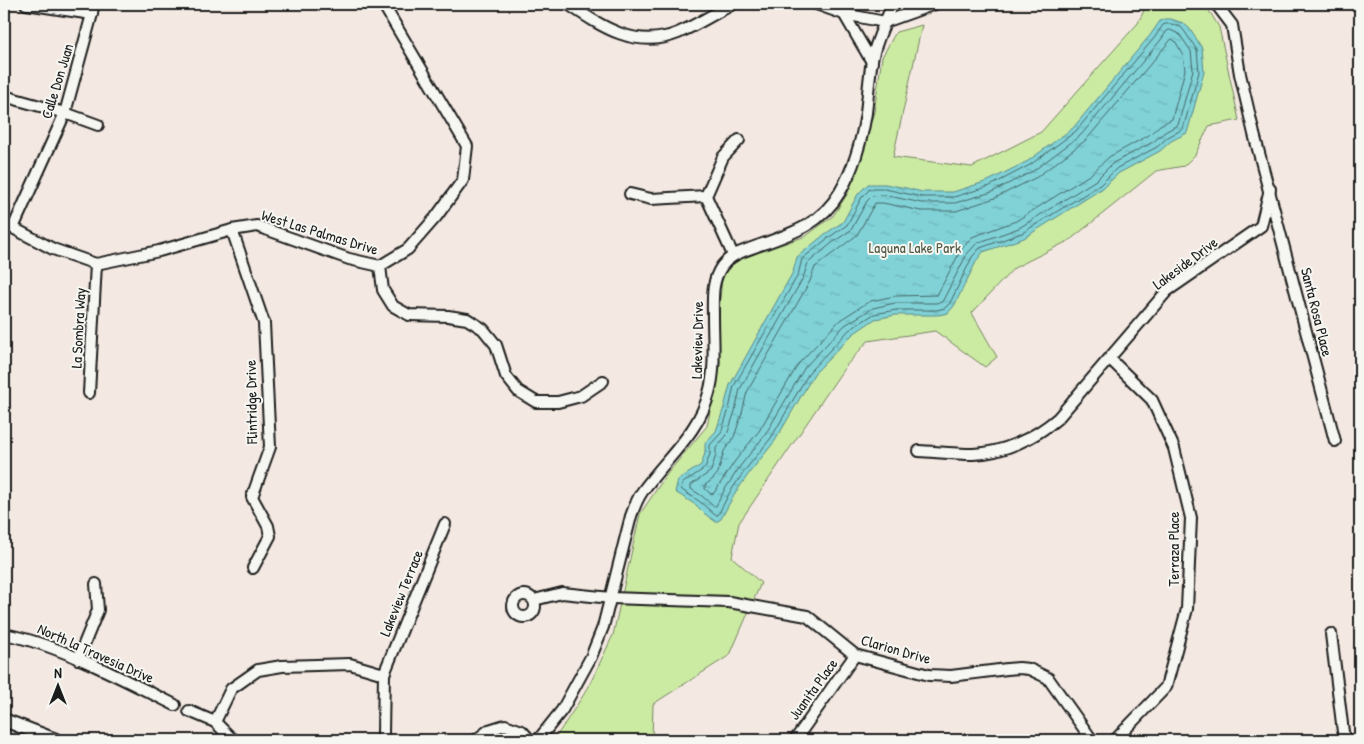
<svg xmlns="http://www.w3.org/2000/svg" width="1364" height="744" viewBox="0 0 1364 744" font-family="'Patrick Hand',sans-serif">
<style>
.green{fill:#cbeaa2;stroke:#74835f}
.water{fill:url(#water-ripples);stroke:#58898c}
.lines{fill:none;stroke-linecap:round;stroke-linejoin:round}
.shore{stroke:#446567;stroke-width:1}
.minor-casing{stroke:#1c1c1c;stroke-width:14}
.major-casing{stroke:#1c1c1c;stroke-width:16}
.minor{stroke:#f6f6f2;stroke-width:10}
.major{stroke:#f6f6f2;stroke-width:12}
.labels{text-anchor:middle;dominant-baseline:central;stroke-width:4;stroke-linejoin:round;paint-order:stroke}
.street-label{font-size:15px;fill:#1c1c1c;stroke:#f6f6f2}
.park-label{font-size:15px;fill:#515a44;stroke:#f6f6f2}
</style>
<defs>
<pattern id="water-ripples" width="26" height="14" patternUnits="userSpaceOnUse" patternTransform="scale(1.25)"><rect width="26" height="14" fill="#80d2d7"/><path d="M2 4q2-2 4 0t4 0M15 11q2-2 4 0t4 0" fill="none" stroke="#6eb4b8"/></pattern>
</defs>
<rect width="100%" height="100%" fill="#f4e9e2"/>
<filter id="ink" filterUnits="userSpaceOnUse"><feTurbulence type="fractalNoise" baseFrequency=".02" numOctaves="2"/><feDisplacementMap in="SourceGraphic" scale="10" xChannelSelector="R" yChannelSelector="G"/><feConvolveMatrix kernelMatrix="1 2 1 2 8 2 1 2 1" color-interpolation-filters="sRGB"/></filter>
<g filter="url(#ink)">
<path class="green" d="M 1147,4 L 1205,4 L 1219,27 L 1239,120 L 1209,126 L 1195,155 L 1184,166 L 1156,171 L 1070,240 L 1014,268 L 972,313 L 997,357 L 985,367 L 935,331 L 868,341 L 845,367 L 739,523 L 732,557 L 761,583 L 730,655 L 653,704 L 652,740 L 554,740 L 588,688 L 613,635 L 640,514 L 667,474 L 707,426 L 720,364 L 718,321 L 722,278 L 729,267 L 740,259 L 806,236 L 833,216 L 848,193 L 874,112 L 882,57 L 896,32 L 922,25 L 893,157 L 972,167 L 1041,132 L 1138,23 Z"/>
<path class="water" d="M 1164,19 L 1171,19 L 1183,23 L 1189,28 L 1202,48 L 1204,72 L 1187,133 L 1171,141 L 1160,151 L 1119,173 L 1103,188 L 1024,238 L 983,252 L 977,260 L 954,306 L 948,313 L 938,315 L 896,315 L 875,319 L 853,334 L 814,374 L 775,441 L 750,472 L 734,495 L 721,519 L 716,522 L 705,514 L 696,505 L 675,492 L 678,480 L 701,465 L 705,453 L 705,443 L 716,431 L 724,407 L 730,385 L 793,272 L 797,257 L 825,234 L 843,222 L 858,194 L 868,184 L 885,184 L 906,188 L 922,192 L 953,192 L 988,181 L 1028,161 L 1073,128 L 1151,34 L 1160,21 Z"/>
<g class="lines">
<g class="shore">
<path d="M 1166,24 L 1171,24 L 1181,27 L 1185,32 L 1197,50 L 1199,72 L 1183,129 L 1168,137 L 1157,147 L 1117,168 L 1100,185 L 1022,233 L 980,248 L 972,257 L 950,303 L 945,308 L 937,310 L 896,310 L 874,314 L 849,330 L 810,371 L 771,438 L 746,469 L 730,492 L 718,515 L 715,515 L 699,501 L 682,490 L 681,488 L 683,483 L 705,468 L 710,454 L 710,445 L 721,433 L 729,409 L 734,386 L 798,275 L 802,259 L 828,238 L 847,225 L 862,197 L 870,189 L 885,189 L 922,197 L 954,197 L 990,186 L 1030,165 L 1076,131 L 1155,37 L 1163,25 Z"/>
<path d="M 1170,30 L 1177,33 L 1180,35 L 1191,51 L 1193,70 L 1178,125 L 1165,132 L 1153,142 L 1113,163 L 1096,180 L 1019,228 L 977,243 L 967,254 L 942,302 L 936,303 L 895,303 L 873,308 L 845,325 L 805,367 L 765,435 L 741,465 L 725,489 L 716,506 L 713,506 L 702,496 L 691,489 L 691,485 L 707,474 L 711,471 L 716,455 L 716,448 L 727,435 L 735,411 L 740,389 L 803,278 L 808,263 L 832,243 L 851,230 L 867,201 L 872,196 L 884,195 L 922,203 L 955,203 L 992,192 L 1033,171 L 1081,135 L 1160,41 L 1167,31 Z"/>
<path d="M 1172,39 L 1175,41 L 1183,54 L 1185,70 L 1172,119 L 1160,125 L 1149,135 L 1109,157 L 1091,174 L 1016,221 L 972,237 L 961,250 L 937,295 L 895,296 L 871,301 L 865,304 L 840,320 L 799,363 L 759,431 L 735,461 L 714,493 L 711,494 L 705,489 L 705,485 L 713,479 L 718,473 L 724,451 L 734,437 L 742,413 L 747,392 L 810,281 L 815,267 L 857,235 L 875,203 L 883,203 L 921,211 L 956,211 L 995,198 L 1037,177 L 1086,140 Z"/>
</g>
<g class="minor-casing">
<g id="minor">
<path d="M 26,4 L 92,14"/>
<path d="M 568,4 C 602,27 636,50 678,33 C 697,25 715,13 733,4"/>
<path d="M 816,4 L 844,14 L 885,22 L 935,4"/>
<path d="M 1216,4 L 1232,25 L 1240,74 L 1254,134 L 1335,441"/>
<path d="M 844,14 L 872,62"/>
<path d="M 4,96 L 65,113 L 98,125"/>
<path d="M 630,194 L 651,199 L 706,196"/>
<path d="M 4,225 L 13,228 L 53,249 L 96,264 L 159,251 L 232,230 L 257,226 L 349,259 L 380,266 L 408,249 L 436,217 L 463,180 L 467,146 L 383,4"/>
<path d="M 13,228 L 65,113 L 92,14 L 93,4"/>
<path d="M 232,230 L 264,323 L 270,447 L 252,497 L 268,526 L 270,536 L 253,568"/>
<path d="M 733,255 L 706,196 L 723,157 L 739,140"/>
<path d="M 380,266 L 383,290 L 393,306 L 409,315 L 448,316 L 467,319 L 483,329 L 496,345 L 506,376 L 518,391 L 536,402 L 558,402 L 581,396 L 603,381"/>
<path d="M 1110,359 L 1152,400 L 1174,448 L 1191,518 L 1187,609 L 1166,687 L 1115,740"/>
<path d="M 89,393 L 96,264"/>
<path d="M 919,451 C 937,452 955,454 973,454 C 1003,453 1035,438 1058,418 L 1167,291 L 1261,226 L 1270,189"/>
<circle cx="524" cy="606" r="11"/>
<path d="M 534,600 L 562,593 L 611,598 L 729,602 L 807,616 L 855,655 L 929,675 L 951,676 L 1007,669 L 1019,668 L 1029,669 L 1048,678 L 1092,740"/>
<path d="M 4,634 C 61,645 122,679 175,705"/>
<path d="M 1331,634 L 1344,740"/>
<path d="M 78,659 L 98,610 L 96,584"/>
<path d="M 189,711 L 215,722 L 233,740"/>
<path d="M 215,722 L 231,689 L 258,670 L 282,666 L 350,664 L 384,674"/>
<path d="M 384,740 L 383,734 L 384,674 L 445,524"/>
<path d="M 476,740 L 489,730 L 505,725 L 522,731 L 530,740"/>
<path d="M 538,740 L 562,710 L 591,657 L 603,627 L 631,516 C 634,508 637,499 642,492 C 665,459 699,433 709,393 C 716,369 713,342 713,317 C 713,300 711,281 722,266 C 731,254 744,251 757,246 C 791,234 821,225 840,192 C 854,168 862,139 866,113 C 868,95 869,78 872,60 C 876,40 885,22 893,4"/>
<path d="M 795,740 L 855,655"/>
</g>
</g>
<g class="major-casing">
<path id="major" d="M 4,720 L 56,740"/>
</g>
<use href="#minor" class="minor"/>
<use href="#major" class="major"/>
</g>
</g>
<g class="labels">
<g class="street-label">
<text transform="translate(57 81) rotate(-73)">Calle Don Juan</text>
<text transform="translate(320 232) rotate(17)">West Las Palmas Drive</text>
<text transform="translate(1185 263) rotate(-37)">Lakeside Drive</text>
<text transform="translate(1317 312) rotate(76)">Santa Rosa Place</text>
<text transform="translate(78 328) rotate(-87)">La Sombra Way</text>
<text transform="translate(697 340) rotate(-89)">Lakeview Drive</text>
<text transform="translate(251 402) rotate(-91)">Flintridge Drive</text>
<text transform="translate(1173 549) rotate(-90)">Terraza Place</text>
<text transform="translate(401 593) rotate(-68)">Lakeview Terrace</text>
<text transform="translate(896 649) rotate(16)">Clarion Drive</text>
<text transform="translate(96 653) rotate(24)">North la Travesia Drive</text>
<text transform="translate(813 689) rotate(-54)">Juanita Place</text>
</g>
<g class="park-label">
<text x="915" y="247">Laguna Lake Park</text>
</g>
</g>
<rect width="1364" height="744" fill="none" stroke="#f6f6f2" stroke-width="20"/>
<rect x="10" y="10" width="1344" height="724" fill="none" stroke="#1c1c1c" stroke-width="2" filter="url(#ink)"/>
<g transform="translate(58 686)" stroke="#f6f6f2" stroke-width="4" paint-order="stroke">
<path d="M0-4L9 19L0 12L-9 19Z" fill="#1c1c1c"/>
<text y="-8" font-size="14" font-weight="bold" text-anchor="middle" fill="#1c1c1c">N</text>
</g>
</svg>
